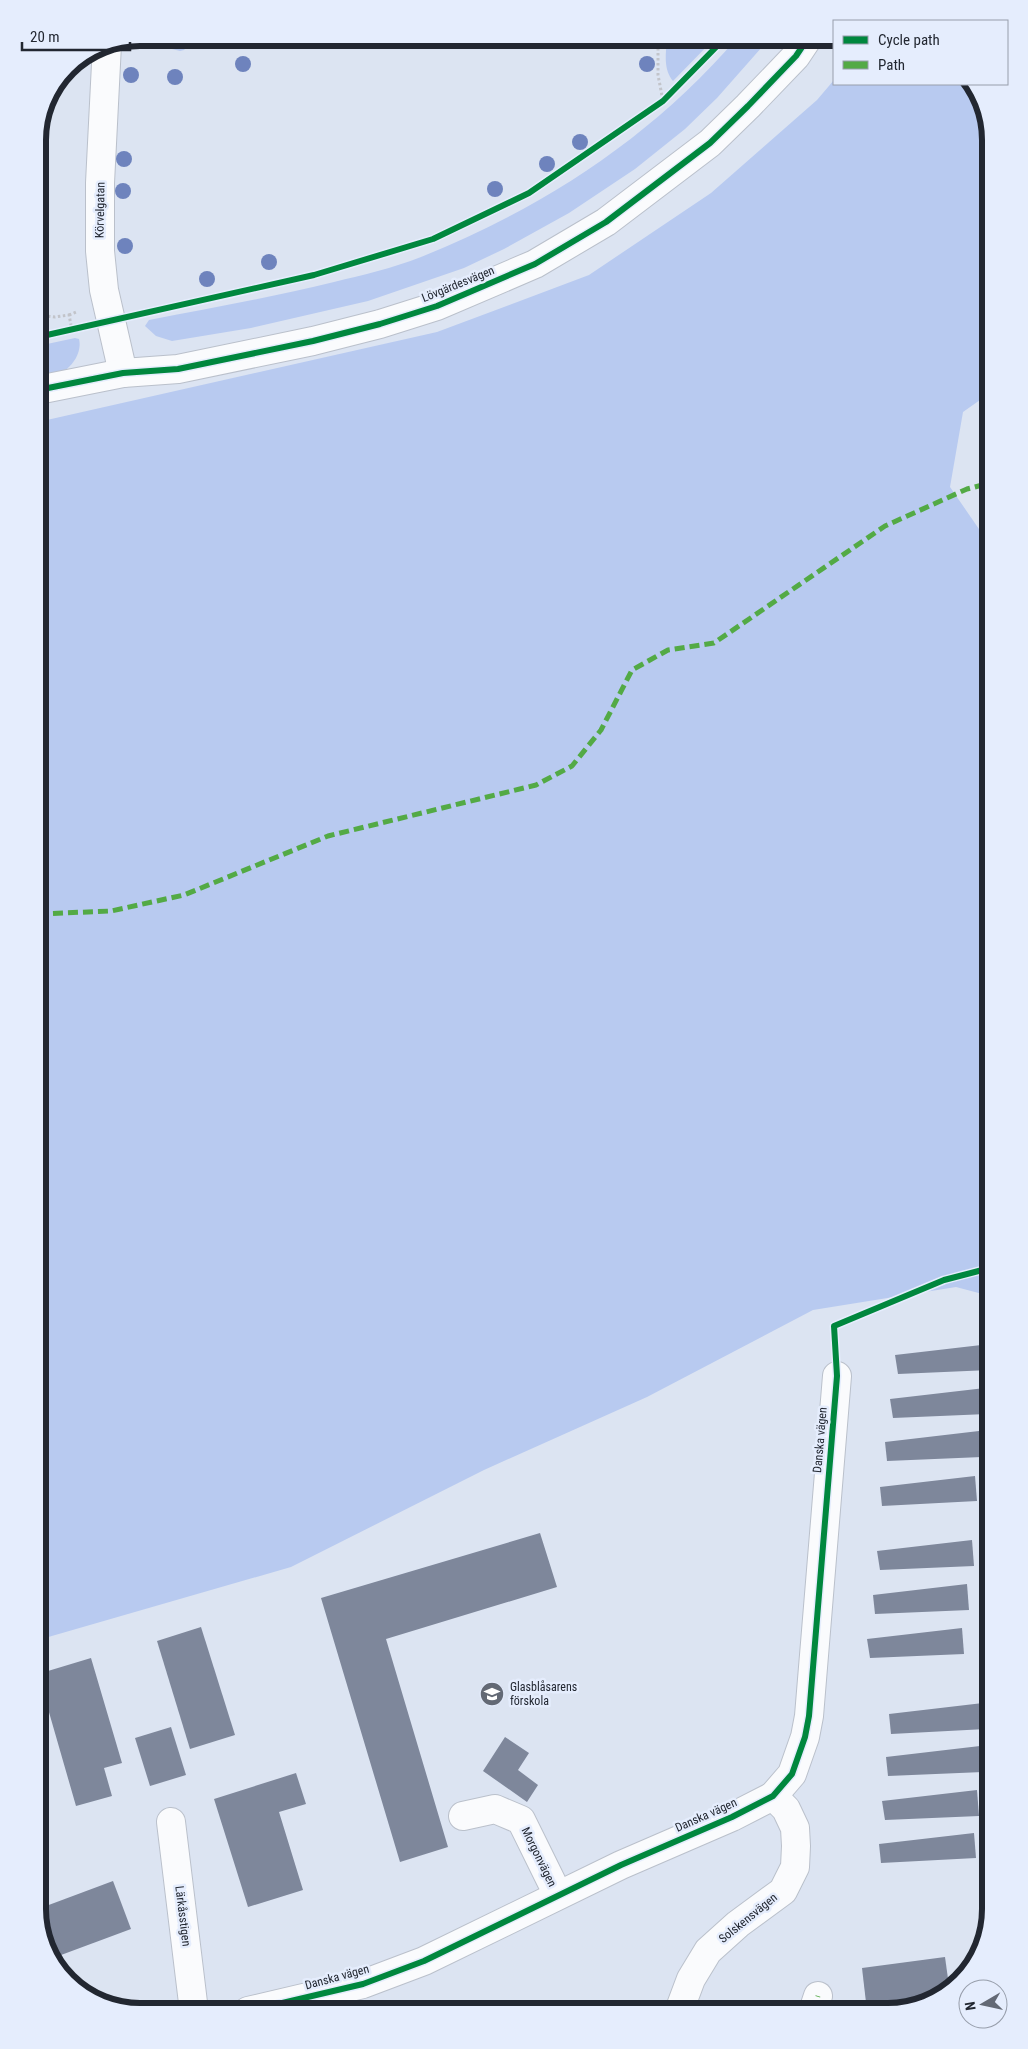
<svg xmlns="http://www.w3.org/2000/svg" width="1028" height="2049" viewBox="0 0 1028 2049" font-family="'Roboto Condensed',sans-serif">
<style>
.green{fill:#b8caf0}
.building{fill:#7e879b}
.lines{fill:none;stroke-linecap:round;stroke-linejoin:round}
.minor-casing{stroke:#bac0cb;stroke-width:30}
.path{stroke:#c2c4ca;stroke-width:3;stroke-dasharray:2.5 2.5;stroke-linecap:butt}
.minor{stroke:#fafbfd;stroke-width:28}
.quiet{stroke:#53aa45;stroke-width:5;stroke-dasharray:10 5;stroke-linecap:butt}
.cycleway-casing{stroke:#e5edfd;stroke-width:9}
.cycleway{stroke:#00873e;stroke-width:6}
.tree{fill:#6e83bd}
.labels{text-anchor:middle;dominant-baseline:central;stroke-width:5;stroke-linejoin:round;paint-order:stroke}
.street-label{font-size:12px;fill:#222731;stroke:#e5edfd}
.poi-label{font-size:12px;fill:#222731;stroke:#e5edfd;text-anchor:start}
.rim{fill:none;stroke:#222731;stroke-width:6}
</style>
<rect width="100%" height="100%" fill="#dce4f2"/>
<g class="green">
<path d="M 149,38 L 188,38 L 187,47 L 184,50 L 180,51 L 152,44 Z"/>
<path d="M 667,38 L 715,38 L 673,81 C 663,69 666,53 667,38 Z"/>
<path d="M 737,38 L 770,38 L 717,98 L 685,129 L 635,169 L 569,213 L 504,249 L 464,268 L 368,301 L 251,328 L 172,341 L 156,336 L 145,326 L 149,320 C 211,308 273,297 334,282 C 363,275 393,268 421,257 C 543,208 651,138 737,38 Z"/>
<path d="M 834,80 L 834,84 L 970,84 L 983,101 L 990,140 L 990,393 L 963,412 L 950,487 L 990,545 L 990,1296 L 956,1287 L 813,1310 L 647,1397 L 484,1470 L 291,1567 L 38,1640 L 38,422 L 437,332 L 589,275 L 711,193 L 817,100 Z"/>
<path d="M 75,338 L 79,339 C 84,358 60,383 40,375 L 38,361 L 38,349 L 47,344 Z"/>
</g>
<g class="building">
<path d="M 990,1344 L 990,1370 L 898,1374 L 895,1355 Z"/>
<path d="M 985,1388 L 987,1414 L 893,1418 L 890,1399 Z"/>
<path d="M 979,1431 L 982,1457 L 887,1461 L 885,1442 Z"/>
<path d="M 975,1476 L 977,1501 L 882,1506 L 880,1487 Z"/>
<path d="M 540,1533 L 557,1587 L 386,1639 L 448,1847 L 400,1862 L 321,1598 Z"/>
<path d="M 972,1540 L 974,1566 L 880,1570 L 877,1551 Z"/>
<path d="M 967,1584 L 969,1610 L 875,1614 L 873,1595 Z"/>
<path d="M 201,1627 L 235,1735 L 190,1749 L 157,1641 Z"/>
<path d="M 962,1628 L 964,1654 L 870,1658 L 867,1639 Z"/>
<path d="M 91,1658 L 122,1763 L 104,1768 L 112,1796 L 76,1806 L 38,1674 Z"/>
<path d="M 983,1703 L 986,1729 L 891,1734 L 889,1714 Z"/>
<path d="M 171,1727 L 186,1775 L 150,1786 L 135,1738 Z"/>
<path d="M 505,1737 L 529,1753 L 518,1770 L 538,1785 L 527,1802 L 483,1771 Z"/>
<path d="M 980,1746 L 983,1772 L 888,1776 L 886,1757 Z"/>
<path d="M 296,1773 L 306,1804 L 279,1812 L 303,1890 L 248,1907 L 214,1799 Z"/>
<path d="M 977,1790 L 979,1816 L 885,1820 L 882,1801 Z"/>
<path d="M 974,1833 L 976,1858 L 881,1863 L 879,1844 Z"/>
<path d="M 113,1881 L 131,1929 L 53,1958 L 45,1948 L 38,1909 Z"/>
<path d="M 945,1957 L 949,1986 L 927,2004 L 888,2012 L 867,2011 L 862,1968 Z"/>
</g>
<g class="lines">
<g class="minor-casing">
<g id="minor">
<path d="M 107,44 L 100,183 L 100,251 L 104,290 L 123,373"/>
<path d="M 38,390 L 123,373 L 178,369 L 313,341 L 380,324 L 437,306 L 535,264 L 606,222 L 710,143 L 748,106 L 796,56 L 808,38"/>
<path d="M 463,1816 L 495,1809 L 521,1820 L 558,1895"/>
<path d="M 171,1822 L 194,2011"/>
<path d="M 248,2011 L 363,1984 L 424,1961 L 621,1865 L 732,1817 L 773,1796 L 792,1774 L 805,1737 L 809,1716 L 837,1376"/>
<path d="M 679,2011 L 691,1979 L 708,1951 L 738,1924 L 783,1891 L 795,1867 L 796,1846 L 795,1828 L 786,1809 L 773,1796"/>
<path d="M 813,2011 L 818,1996"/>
</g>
</g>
<g class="path">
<path d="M 658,38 L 658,75 L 663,101"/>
<path d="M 38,315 L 55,317 L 69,315 L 72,330"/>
<path d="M 69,315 L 76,312"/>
</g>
<use href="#minor" class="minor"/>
<g class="quiet">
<path d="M 38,914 L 111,911 L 184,895 L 328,836 L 536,785 L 572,766 L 601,730 L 632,670 L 668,650 L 714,643 L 885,526 L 967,489 L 990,483"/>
<path d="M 813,2011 L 818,1996"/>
</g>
<g class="cycleway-casing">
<g id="cycleway">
<path d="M 38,337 L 314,275 L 433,239 L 529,193 L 663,101 L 725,38"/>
<path d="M 38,390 L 123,373 L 178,369 L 313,341 L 380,324 L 437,306 L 535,264 L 606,222 L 710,143 L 748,106 L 796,56 L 808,38"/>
<path d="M 248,2011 L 363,1984 L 424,1961 L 621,1865 L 732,1817 L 773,1796 L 792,1774 L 805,1737 L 809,1716 L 837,1376 L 834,1326 L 944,1280 L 990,1268"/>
</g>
</g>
<use href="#cycleway" class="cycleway"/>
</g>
<g class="tree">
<circle cx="243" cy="64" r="8"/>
<circle cx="647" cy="64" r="8"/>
<circle cx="131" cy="75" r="8"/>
<circle cx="175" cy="77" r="8"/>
<circle cx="580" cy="142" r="8"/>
<circle cx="124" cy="159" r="8"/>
<circle cx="547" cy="164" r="8"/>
<circle cx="495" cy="189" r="8"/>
<circle cx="123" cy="191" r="8"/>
<circle cx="125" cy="246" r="8"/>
<circle cx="269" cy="262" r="8"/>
<circle cx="207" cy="279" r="8"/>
</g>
<defs>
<g id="school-disc" transform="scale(1.25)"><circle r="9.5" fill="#636975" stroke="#e5edfd"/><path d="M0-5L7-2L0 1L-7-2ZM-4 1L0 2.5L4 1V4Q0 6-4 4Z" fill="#fff"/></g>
</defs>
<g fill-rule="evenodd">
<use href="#school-disc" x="492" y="1694"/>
</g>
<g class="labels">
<g class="street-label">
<text transform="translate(100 210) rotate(-89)">Körvelgatan</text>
<text transform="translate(458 284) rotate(-22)">Lövgärdesvägen</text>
<text transform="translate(820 1440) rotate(-85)">Danska vägen</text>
<text transform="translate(706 1815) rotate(-24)">Danska vägen</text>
<text transform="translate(539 1857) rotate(64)">Morgonvägen</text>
<text transform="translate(183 1916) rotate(83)">Lärkåsstigen</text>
<text transform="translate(748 1918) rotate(-39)">Solskensvägen</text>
<text transform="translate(337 1977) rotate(-15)">Danska vägen</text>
</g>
<g class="poi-label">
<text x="510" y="1687">Glasblåsarens<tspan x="510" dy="14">förskola</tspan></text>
</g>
</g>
<path d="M0 0H1028V2049H0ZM140 46H888A94 94 0 0 1 982 140V1909A94 94 0 0 1 888 2003H140A94 94 0 0 1 46 1909V140A94 94 0 0 1 140 46Z" fill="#e5edfd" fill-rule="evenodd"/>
<path class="rim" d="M140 46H888A94 94 0 0 1 982 140V1909A94 94 0 0 1 888 2003H140A94 94 0 0 1 46 1909V140A94 94 0 0 1 140 46Z"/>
<rect x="833" y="20" width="175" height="65" fill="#e5edfd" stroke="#979eab"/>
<rect x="843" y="36" width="25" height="8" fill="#00873e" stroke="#979eab"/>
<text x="878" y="45" font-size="15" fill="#222731">Cycle path</text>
<rect x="843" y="61" width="25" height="8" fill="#53aa45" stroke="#979eab"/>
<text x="878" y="70" font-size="15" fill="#222731">Path</text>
<g transform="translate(983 2004) rotate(261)"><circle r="24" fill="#e5edfd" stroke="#979eab"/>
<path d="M0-4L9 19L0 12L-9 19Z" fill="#636975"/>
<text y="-8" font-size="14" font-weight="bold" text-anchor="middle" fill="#222731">N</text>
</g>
<path d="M22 42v8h108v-8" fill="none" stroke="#222731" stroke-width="2.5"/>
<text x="30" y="42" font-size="15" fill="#222731" stroke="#e5edfd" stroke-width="4" paint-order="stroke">20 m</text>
</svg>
